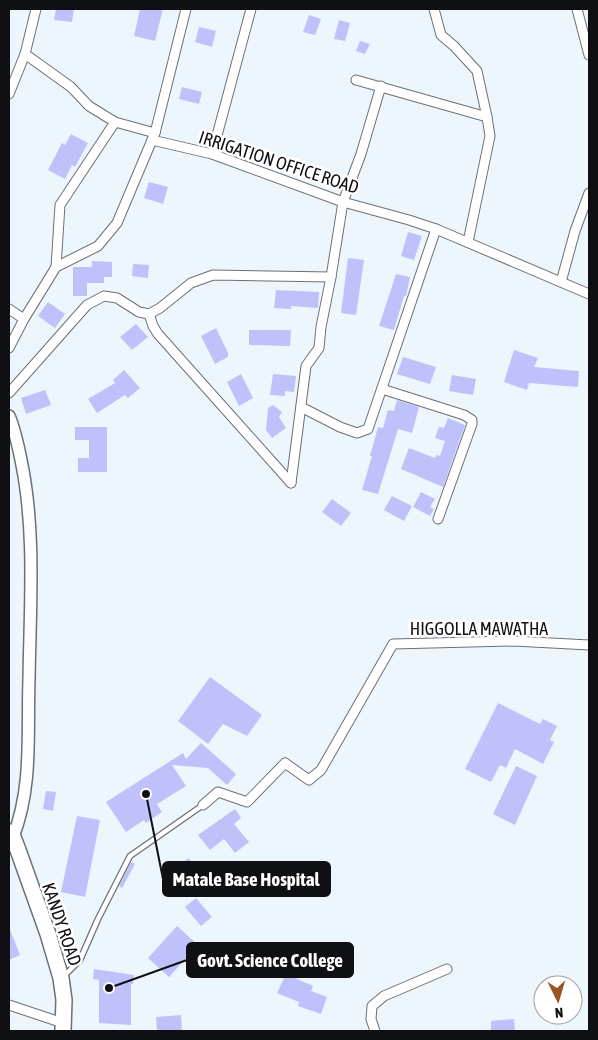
<svg xmlns="http://www.w3.org/2000/svg" width="598" height="1040" viewBox="0 0 598 1040" font-family="'Asap Condensed',sans-serif">
<style>
.building{fill:#bfc1fa}
.lines{fill:none;stroke-linecap:round;stroke-linejoin:round}
.lane-casing{stroke:#6a7077;stroke-width:7}
.street-casing{stroke:#6a7077;stroke-width:11}
.secondary-casing{stroke:#6a7077;stroke-width:14}
.highway-casing{stroke:#6a7077;stroke-width:18}
.lane{stroke:#fff;stroke-width:4.5}
.street{stroke:#fff;stroke-width:9}
.secondary{stroke:#fff;stroke-width:11}
.highway{stroke:#fff;stroke-width:15}
.labels{text-anchor:middle;dominant-baseline:central;stroke-width:5;stroke-linejoin:round;paint-order:stroke}
.street-label{font-size:18px;fill:#0e1013;stroke:#fff}
.leader{fill:none;stroke:#0e1013;stroke-width:2}
.callout-dot{fill:#0e1013;stroke:#fff;stroke-width:2}
.callout{fill:#0e1013;stroke:#0e1013;stroke-width:2}
.callout-label{font-size:19px;text-anchor:middle;font-weight:bold;fill:#fff}
</style>
<rect width="100%" height="100%" fill="#eef6fd"/>
<g class="building">
<path d="M 56,9 L 74,9 L 72,22 L 54,20 Z"/>
<path d="M 140,9 L 163,9 L 155,41 L 134,36 Z"/>
<path d="M 309,15 L 321,19 L 315,35 L 303,32 Z"/>
<path d="M 339,20 L 350,23 L 345,41 L 334,39 Z"/>
<path d="M 199,27 L 216,31 L 212,47 L 195,42 Z"/>
<path d="M 360,41 L 370,44 L 365,54 L 356,51 Z"/>
<path d="M 182,87 L 202,92 L 199,104 L 179,99 Z"/>
<path d="M 71,134 L 88,143 L 75,167 L 72,165 L 65,179 L 48,170 L 62,143 L 65,145 Z"/>
<path d="M 149,182 L 168,187 L 163,204 L 144,198 Z"/>
<path d="M 408,232 L 422,236 L 414,260 L 401,256 Z"/>
<path d="M 348,258 L 364,260 L 356,315 L 341,313 Z"/>
<path d="M 92,261 L 112,262 L 112,277 L 104,277 L 104,283 L 87,283 L 87,296 L 73,296 L 73,267 L 92,267 Z"/>
<path d="M 133,264 L 149,265 L 148,278 L 132,276 Z"/>
<path d="M 396,274 L 410,277 L 406,296 L 404,296 L 394,330 L 379,326 Z"/>
<path d="M 276,290 L 319,292 L 318,308 L 291,306 L 291,309 L 274,308 Z"/>
<path d="M 48,302 L 65,314 L 55,328 L 38,316 Z"/>
<path d="M 136,324 L 148,337 L 132,350 L 120,337 Z"/>
<path d="M 216,328 L 228,353 L 228,357 L 215,364 L 201,336 Z"/>
<path d="M 249,330 L 291,330 L 290,346 L 249,345 Z"/>
<path d="M 514,350 L 538,358 L 534,367 L 579,371 L 578,387 L 529,383 L 527,390 L 504,382 Z"/>
<path d="M 403,357 L 436,367 L 430,384 L 397,374 Z"/>
<path d="M 124,370 L 140,388 L 128,398 L 125,395 L 97,413 L 88,399 L 115,383 L 113,380 Z"/>
<path d="M 241,374 L 253,398 L 239,406 L 227,382 Z"/>
<path d="M 273,374 L 296,376 L 294,392 L 285,391 L 285,396 L 270,395 Z"/>
<path d="M 452,375 L 476,379 L 473,395 L 449,391 Z"/>
<path d="M 45,390 L 51,405 L 26,414 L 21,398 Z"/>
<path d="M 397,400 L 419,407 L 412,433 L 398,429 L 378,494 L 362,490 L 372,456 L 370,456 L 378,427 L 383,428 L 388,410 L 394,411 Z"/>
<path d="M 273,405 L 282,412 L 279,417 L 286,428 L 272,438 L 266,430 L 268,408 Z"/>
<path d="M 448,418 L 465,425 L 443,487 L 401,469 L 409,448 L 435,458 L 436,455 L 440,456 L 445,441 L 435,438 L 439,427 L 444,428 Z"/>
<path d="M 75,427 L 107,427 L 107,472 L 78,472 L 78,458 L 89,458 L 89,440 L 75,440 Z"/>
<path d="M 421,492 L 435,499 L 430,507 L 434,509 L 430,516 L 413,507 Z"/>
<path d="M 392,496 L 412,506 L 404,521 L 384,510 Z"/>
<path d="M 332,499 L 351,513 L 341,526 L 322,512 Z"/>
<path d="M 210,677 L 262,715 L 247,736 L 223,724 L 208,744 L 178,721 Z"/>
<path d="M 498,703 L 540,724 L 543,719 L 557,726 L 550,740 L 554,742 L 543,764 L 515,749 L 506,768 L 500,765 L 491,782 L 465,769 Z"/>
<path d="M 201,743 L 236,774 L 227,785 L 208,768 L 172,765 L 186,786 L 157,804 L 162,812 L 146,823 L 144,820 L 126,832 L 106,802 L 183,753 L 186,759 Z"/>
<path d="M 516,766 L 537,776 L 515,825 L 493,814 Z"/>
<path d="M 46,791 L 56,792 L 53,811 L 43,809 Z"/>
<path d="M 235,809 L 241,818 L 234,824 L 249,842 L 235,853 L 224,839 L 210,850 L 198,835 Z"/>
<path d="M 77,816 L 100,820 L 85,897 L 61,892 Z"/>
<path d="M 189,858 L 198,872 L 180,883 L 172,869 Z"/>
<path d="M 131,862 L 135,864 L 122,888 L 119,886 Z"/>
<path d="M 196,898 L 212,917 L 201,926 L 185,907 Z"/>
<path d="M 177,926 L 198,945 L 169,977 L 148,958 Z"/>
<path d="M 9,927 L 20,955 L 9,960 Z"/>
<path d="M 94,969 L 134,975 L 133,984 L 131,984 L 131,1025 L 99,1023 L 99,980 L 93,979 Z"/>
<path d="M 286,974 L 313,986 L 311,991 L 327,997 L 321,1014 L 298,1006 L 299,1002 L 277,993 Z"/>
<path d="M 181,1015 L 182,1031 L 157,1031 L 156,1017 Z"/>
<path d="M 514,1019 L 515,1031 L 491,1031 L 491,1021 Z"/>
</g>
<g class="lines">
<g class="lane-casing">
<path id="lane" d="M 64,976 L 80,960 L 98,919 L 130,856 L 203,805"/>
</g>
<g class="street-casing">
<g id="street">
<path d="M 36,9 L 25,54 L 71,87 L 89,106 L 115,122 L 155,133 L 152,140 L 212,154 L 343,202 L 409,220 L 436,229 L 589,294"/>
<path d="M 434,9 L 441,35 L 454,46 L 477,71 L 487,117 L 490,136 L 468,242"/>
<path d="M 577,9 L 589,55"/>
<path d="M 356,80 L 487,117"/>
<path d="M 9,94 L 25,54"/>
<path d="M 155,133 L 186,9"/>
<path d="M 212,154 L 251,9"/>
<path d="M 56,267 L 98,246 L 117,223 L 152,140"/>
<path d="M 561,282 L 575,231 L 589,193"/>
<path d="M 9,309 L 24,319"/>
<path d="M 149,314 L 153,326 L 158,334 L 291,483"/>
<path d="M 9,348 L 24,319 L 56,267 L 60,205 L 115,122"/>
<path d="M 382,389 L 464,415 L 472,420 L 472,424 L 438,519"/>
<path d="M 9,393 L 87,305 L 104,296 L 117,298 L 139,312 L 149,314 L 160,308 L 191,283 L 213,275 L 331,277 L 343,202 L 361,154 L 381,86"/>
<path d="M 301,407 L 340,427 L 357,433 L 368,429 L 436,229"/>
<path d="M 291,483 L 306,366 L 319,348 L 321,327 L 331,277"/>
<path d="M 203,805 L 218,792 L 247,802 L 285,763 L 309,780 L 321,770 L 393,644 L 514,641 L 589,645"/>
<path d="M 9,1005 L 63,1023"/>
<path d="M 375,1031 L 371,1019 L 372,1006 L 384,996 L 447,969"/>
</g>
</g>
<g class="secondary-casing">
<path id="secondary" d="M 9,416 C 15,430 18,445 21,460 C 36,531 30,607 29,679 C 27,733 33,786 13,837"/>
</g>
<g class="highway-casing">
<path id="highway" d="M 9,832 L 13,837 L 18,850 L 48,934 L 61,978 L 64,1000 L 63,1031"/>
</g>
<use href="#lane" class="lane"/>
<use href="#street" class="street"/>
<use href="#secondary" class="secondary"/>
<use href="#highway" class="highway"/>
</g>
<g class="labels">
<g class="street-label">
<text transform="translate(279 162) rotate(18)">IRRIGATION OFFICE ROAD</text>
<text x="479" y="628">HIGGOLLA MAWATHA</text>
<text transform="translate(62 924) rotate(71)">KANDY ROAD</text>
</g>
</g>
<path class="leader" d="M146 794L163 879M109 988L187 960"/>
<g class="callout-dot">
<circle cx="146" cy="794" r="5"/>
<circle cx="109" cy="988" r="5"/>
</g>
<g class="callout">
<rect x="163" y="862" width="167" height="34" rx="5"/>
<rect x="187" y="943" width="166" height="34" rx="5"/>
</g>
<g class="callout-label">
<text x="246" y="886">Matale Base Hospital</text>
<text x="270" y="967">Govt. Science College</text>
</g>
<rect width="598" height="1040" fill="none" stroke="#0e1013" stroke-width="20"/>
<g transform="translate(558 1000) rotate(175)"><circle r="24" fill="#ffffff" stroke="#9f9fa1"/>
<path d="M0-4L9 19L0 12L-9 19Z" fill="#985624"/>
<text y="-8" font-size="14" font-weight="bold" text-anchor="middle" fill="#0e1013">N</text>
</g>
</svg>
